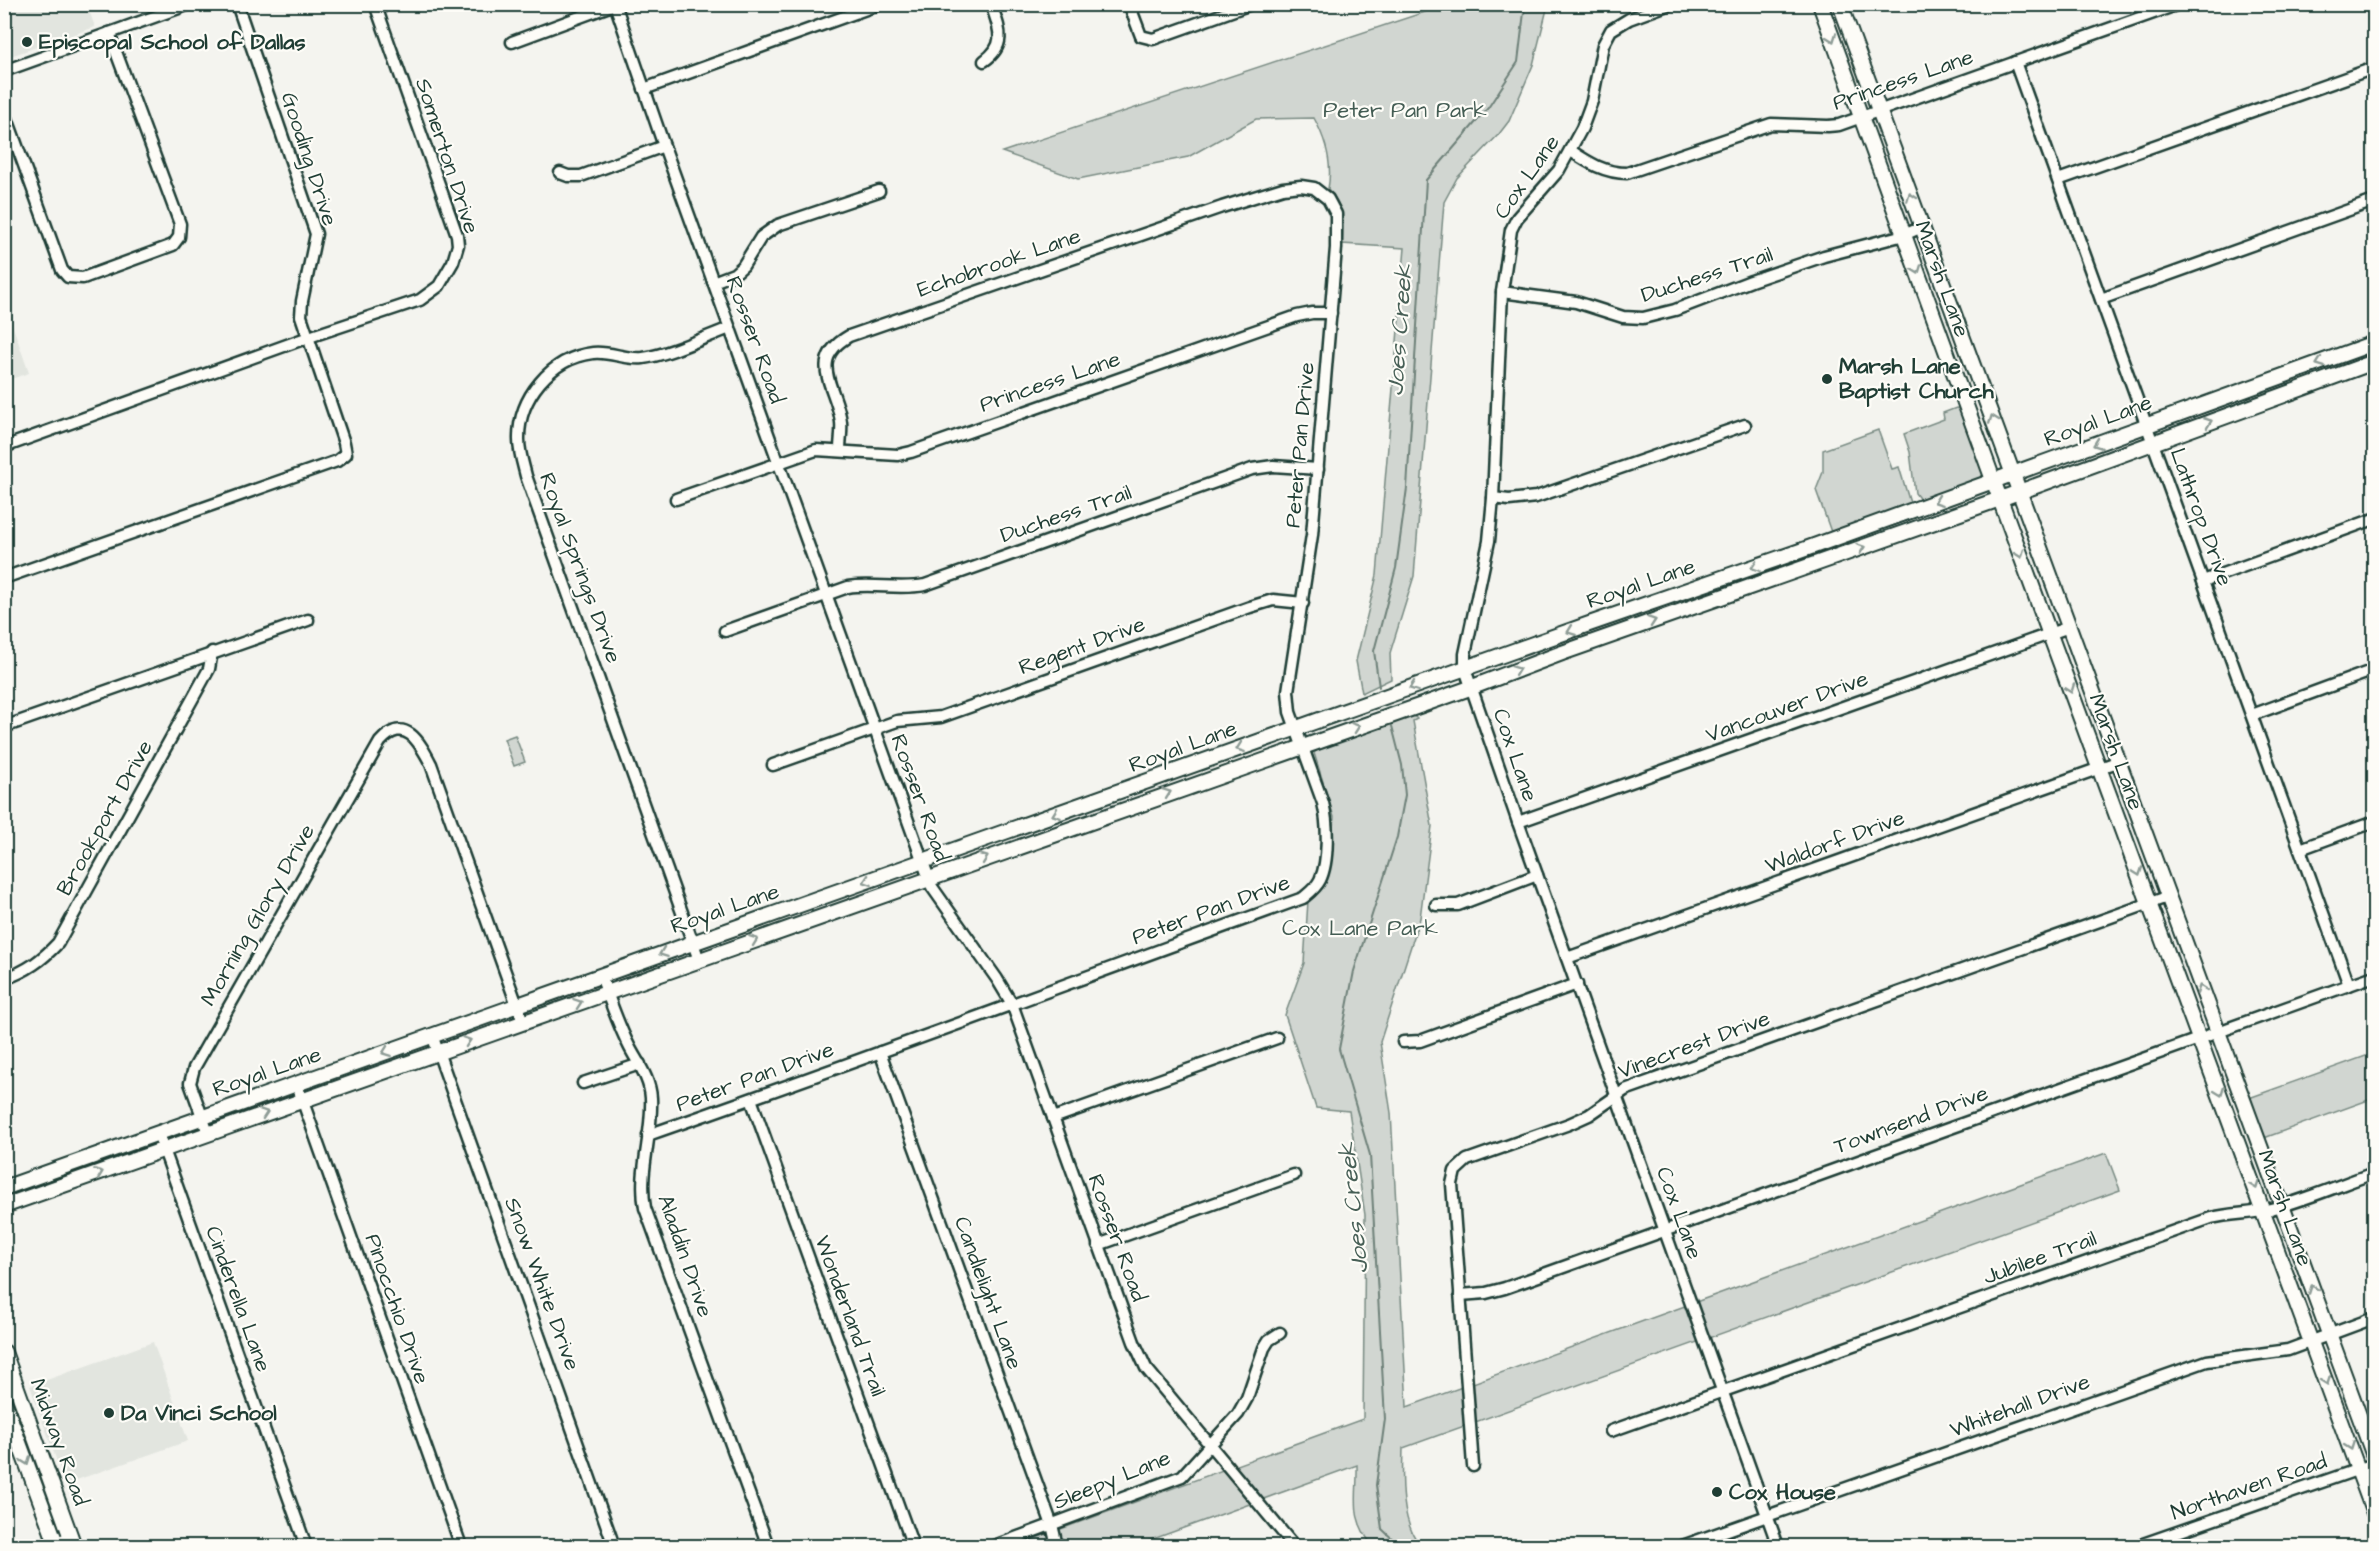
<svg xmlns="http://www.w3.org/2000/svg" width="2379" height="1551" viewBox="0 0 2379 1551" font-family="'Architects Daughter',sans-serif">
<style>
.built{fill:#e2e5df}
.green{fill:#d1d6d1;stroke:#788a82;stroke-width:1.5}
.lines{fill:none;stroke-linecap:round;stroke-linejoin:round}
.stream{stroke:#6e8179;stroke-width:2}
.minor-casing{stroke:#1f3d34;stroke-width:15}
.major-casing{stroke:#1f3d34;stroke-width:18}
.minor{stroke:#fdfcf7;stroke-width:10}
.major{stroke:#fdfcf7;stroke-width:14}
.oneway{stroke:#8e9c96}
.poi-dot{fill:#1f3d34;stroke:#fdfcf7;stroke-width:2}
.labels{text-anchor:middle;dominant-baseline:central;stroke-width:4.5;stroke-linejoin:round;paint-order:stroke}
.poi-label{font-size:22px;font-weight:bold;fill:#1f3d34;stroke:#fdfcf7;text-anchor:start}
.street-label{font-size:22px;fill:#1f3d34;stroke:#fdfcf7}
.park-label{font-size:22px;fill:#435c53;stroke:#fdfcf7}
.water-label{font-size:24px;font-style:italic;fill:#475f56;stroke:#fdfcf7}
</style>
<rect width="100%" height="100%" fill="#f4f4ef"/>
<filter id="ink" filterUnits="userSpaceOnUse"><feTurbulence type="fractalNoise" baseFrequency=".0167" numOctaves="2"/><feDisplacementMap in="SourceGraphic" scale="12" xChannelSelector="R" yChannelSelector="G"/><feConvolveMatrix kernelMatrix="1 2 1 2 8 2 1 2 1" color-interpolation-filters="sRGB"/></filter>
<g filter="url(#ink)">
<g class="built">
<path d="M 4,5 L 87,5 L 95,27 L 5,58 Z"/>
<path d="M 4,301 L 29,373 L 5,381 L 4,381 Z"/>
<path d="M 153,1342 L 188,1441 L 65,1484 L 30,1386 Z"/>
</g>
<g class="green">
<path d="M 1449,4 L 1548,5 L 1533,65 L 1509,121 L 1499,134 L 1457,178 L 1444,202 L 1414,576 L 1390,653 L 1391,679 L 1362,693 L 1356,661 L 1377,575 L 1405,248 L 1342,244 C 1344,222 1344,206 1328,189 C 1333,163 1326,140 1314,118 L 1256,119 L 1188,157 L 1078,179 L 1002,152 Z"/>
<path d="M 1956,408 L 1961,410 L 1984,473 L 1979,480 L 1921,501 L 1915,493 L 1910,452 L 1904,434 L 1944,419 L 1943,413 Z"/>
<path d="M 1878,430 L 1892,469 L 1899,467 L 1910,503 L 1908,506 L 1834,533 L 1831,532 L 1816,490 L 1823,472 L 1823,450 Z"/>
<path d="M 1413,715 L 1417,719 L 1413,721 L 1432,826 L 1420,918 L 1380,1042 L 1391,1113 L 1407,1407 L 2106,1153 L 2120,1190 L 1403,1448 C 1402,1477 1400,1523 1421,1546 L 1373,1546 C 1349,1517 1358,1499 1357,1465 L 1134,1546 L 1014,1546 L 1363,1419 L 1365,1215 L 1349,1111 L 1316,1108 L 1285,1015 L 1304,963 L 1308,901 L 1315,896 L 1325,884 L 1329,872 L 1334,817 L 1314,753 L 1319,748 Z"/>
<path d="M 515,735 L 525,762 L 514,766 L 504,739 Z"/>
<path d="M 2374,1053 L 2374,1098 L 2264,1138 L 2249,1098 Z"/>
</g>
<g class="lines">
<g class="stream">
<path d="M 1379,687 L 1374,651 L 1396,568 L 1407,488 L 1426,180 L 1488,108 L 1518,62 L 1525,4"/>
<path d="M 1392,726 L 1402,765 L 1405,795 L 1397,837 L 1354,971 L 1339,1049 L 1370,1155 L 1385,1419 L 1376,1485 L 1382,1529 L 1400,1546"/>
</g>
<g class="minor-casing">
<g id="minor">
<path d="M 615,4 L 664,146 L 932,887 L 997,979 L 1012,1004 L 1134,1342 L 1146,1368 L 1294,1546"/>
<path d="M 1129,4 L 1141,36 L 1153,39 L 1251,4"/>
<path d="M 1670,4 L 1629,19 L 1611,30 L 1603,45 L 1592,101 L 1582,128 L 1559,170 L 1517,218 L 1511,230 L 1502,292 L 1493,498 L 1489,541 L 1465,654 L 1465,669 L 1518,822 L 1778,1546"/>
<path d="M 512,42 L 615,4"/>
<path d="M 984,61 C 1008,44 999,28 991,4"/>
<path d="M 2015,62 L 2349,985"/>
<path d="M 4,71 L 190,4"/>
<path d="M 644,89 L 880,4"/>
<path d="M 4,110 L 62,270 L 68,277 L 83,278 L 173,245 L 179,237 L 180,224 L 109,33"/>
<path d="M 1571,151 C 1589,163 1605,173 1627,173 L 1771,124 L 1828,126 L 1839,125 L 2179,4"/>
<path d="M 560,173 L 568,176 L 581,176 L 664,146"/>
<path d="M 2058,180 L 2374,68"/>
<path d="M 713,282 L 734,274 L 743,266 L 761,237 L 778,225 L 879,191"/>
<path d="M 1502,292 L 1576,302 L 1623,317 L 1643,318 L 1675,310 L 1751,281 L 1824,256 L 1904,235 L 1922,227"/>
<path d="M 2101,299 L 2374,201"/>
<path d="M 4,447 L 309,337 L 420,300 L 439,286 L 453,262 L 458,245 L 457,235 L 375,4"/>
<path d="M 1493,498 L 1509,500 L 1536,497 L 1745,425"/>
<path d="M 676,499 L 816,450 L 898,455 L 911,452 L 1297,316 L 1312,313 L 1331,313"/>
<path d="M 4,578 L 337,461 L 346,454 L 344,443 L 301,316 L 302,301 L 316,234 L 237,4"/>
<path d="M 2203,581 L 2374,519"/>
<path d="M 725,631 L 848,587 C 873,583 899,590 925,585 L 1252,469 L 1273,466 L 1318,469"/>
<path d="M 2252,715 L 2374,670"/>
<path d="M 4,727 L 308,620"/>
<path d="M 773,765 L 897,721 L 941,717 L 1250,607 L 1273,600 L 1303,603"/>
<path d="M 1518,822 L 2069,627"/>
<path d="M 2300,849 L 2374,822"/>
<path d="M 1436,905 L 1458,905 L 1537,875"/>
<path d="M 1567,958 L 2117,762"/>
<path d="M 699,960 L 526,476 C 523,464 519,452 519,440 C 518,398 551,358 593,353 C 610,351 626,360 643,358 C 668,355 705,337 730,328"/>
<path d="M 601,976 C 610,1000 618,1025 630,1048 C 639,1065 650,1079 651,1098 C 653,1135 638,1171 645,1208 L 768,1546"/>
<path d="M 4,979 C 27,971 42,960 58,943 L 209,669 L 212,652"/>
<path d="M 432,1035 L 614,1546"/>
<path d="M 1403,1042 L 1420,1041 L 1577,984"/>
<path d="M 880,1052 L 1052,1525 L 1057,1546"/>
<path d="M 583,1083 L 640,1064"/>
<path d="M 297,1085 L 461,1546"/>
<path d="M 751,1099 L 913,1546"/>
<path d="M 1053,1118 L 1277,1038"/>
<path d="M 158,1133 L 306,1546"/>
<path d="M 208,1133 L 190,1083 L 194,1068 L 380,742 C 405,714 420,743 431,764 L 523,1022"/>
<path d="M 648,1135 C 867,1059 1084,977 1303,898 C 1309,893 1316,888 1320,880 C 1329,862 1328,823 1323,803 L 1290,712 L 1288,691 L 1312,535 L 1336,248 L 1336,214 L 1328,199 L 1314,188 L 1301,186 L 1283,188 L 1222,207 L 849,336 C 806,361 837,387 841,422 C 842,431 840,441 840,450"/>
<path d="M 1098,1245 L 1294,1175"/>
<path d="M 1460,1295 L 1486,1293 L 1505,1288 L 2374,976"/>
<path d="M 1611,1431 L 2211,1218 C 2230,1213 2249,1214 2267,1210 C 2304,1201 2339,1185 2374,1173"/>
<path d="M 1473,1466 L 1452,1184 L 1455,1171 L 1467,1160 L 1569,1124 L 1589,1115 L 1625,1090 L 2167,897"/>
<path d="M 43,1546 L 71,1537"/>
<path d="M 994,1546 L 1182,1476 L 1238,1414 L 1247,1398 L 1264,1348 L 1269,1340 L 1280,1333"/>
<path d="M 1682,1546 L 2207,1361 L 2288,1350 L 2374,1318"/>
<path d="M 2137,1546 L 2374,1464"/>
</g>
</g>
<g class="major-casing">
<g id="major">
<path d="M 1820,4 L 2004,510 L 2374,1513"/>
<path d="M 1840,4 L 2374,1456"/>
<path d="M 4,1188 L 1592,623 L 1800,551 L 2374,343"/>
<path d="M 4,1206 L 1470,688 L 1562,653 L 2000,499 L 2374,362"/>
<path d="M 4,1352 L 74,1546"/>
<path d="M 4,1402 L 57,1546"/>
</g>
</g>
<use href="#minor" class="minor"/>
<use href="#major" class="major"/>
</g>
<defs><path id="oneway-chevron" d="M-2-3.5L2.5 0L-2 3.5" fill="none" stroke-width="1.6" stroke-linecap="round" stroke-linejoin="round" transform="scale(1.5)"/></defs>
<g class="oneway">
<use href="#oneway-chevron" transform="translate(1832 38) rotate(70)"/>
<use href="#oneway-chevron" transform="translate(1911 197) rotate(-110)"/>
<use href="#oneway-chevron" transform="translate(1917 270) rotate(70)"/>
<use href="#oneway-chevron" transform="translate(2320 363) rotate(160)"/>
<use href="#oneway-chevron" transform="translate(1993 419) rotate(-110)"/>
<use href="#oneway-chevron" transform="translate(2208 422) rotate(-20)"/>
<use href="#oneway-chevron" transform="translate(2097 444) rotate(160)"/>
<use href="#oneway-chevron" transform="translate(1938 501) rotate(160)"/>
<use href="#oneway-chevron" transform="translate(1861 548) rotate(-19)"/>
<use href="#oneway-chevron" transform="translate(2020 554) rotate(70)"/>
<use href="#oneway-chevron" transform="translate(1755 567) rotate(161)"/>
<use href="#oneway-chevron" transform="translate(1652 621) rotate(-19)"/>
<use href="#oneway-chevron" transform="translate(1571 631) rotate(159)"/>
<use href="#oneway-chevron" transform="translate(1516 670) rotate(-21)"/>
<use href="#oneway-chevron" transform="translate(1413 687) rotate(160)"/>
<use href="#oneway-chevron" transform="translate(2070 689) rotate(70)"/>
<use href="#oneway-chevron" transform="translate(1356 727) rotate(-19)"/>
<use href="#oneway-chevron" transform="translate(1240 748) rotate(160)"/>
<use href="#oneway-chevron" transform="translate(1167 793) rotate(-20)"/>
<use href="#oneway-chevron" transform="translate(1056 814) rotate(160)"/>
<use href="#oneway-chevron" transform="translate(984 858) rotate(-20)"/>
<use href="#oneway-chevron" transform="translate(2138 872) rotate(70)"/>
<use href="#oneway-chevron" transform="translate(867 881) rotate(161)"/>
<use href="#oneway-chevron" transform="translate(754 940) rotate(-20)"/>
<use href="#oneway-chevron" transform="translate(663 953) rotate(160)"/>
<use href="#oneway-chevron" transform="translate(2201 989) rotate(-110)"/>
<use href="#oneway-chevron" transform="translate(578 1003) rotate(-19)"/>
<use href="#oneway-chevron" transform="translate(467 1041) rotate(-19)"/>
<use href="#oneway-chevron" transform="translate(386 1052) rotate(160)"/>
<use href="#oneway-chevron" transform="translate(2220 1092) rotate(69)"/>
<use href="#oneway-chevron" transform="translate(264 1113) rotate(-19)"/>
<use href="#oneway-chevron" transform="translate(99 1173) rotate(-21)"/>
<use href="#oneway-chevron" transform="translate(2255 1185) rotate(70)"/>
<use href="#oneway-chevron" transform="translate(2313 1289) rotate(-110)"/>
<use href="#oneway-chevron" transform="translate(2326 1381) rotate(70)"/>
<use href="#oneway-chevron" transform="translate(2350 1446) rotate(70)"/>
<use href="#oneway-chevron" transform="translate(26 1461) rotate(70)"/>
</g>
</g>
<g class="poi-dot">
<circle cx="27" cy="42" r="6"/>
<circle cx="1827" cy="379" r="6"/>
<circle cx="109" cy="1413" r="6"/>
<circle cx="1717" cy="1492" r="6"/>
</g>
<g class="labels">
<g class="poi-label">
<text x="39" y="42">Episcopal School of Dallas</text>
<text x="1839" y="366">Marsh Lane<tspan x="1839" dy="25">Baptist Church</tspan></text>
<text x="121" y="1413">Da Vinci School</text>
<text x="1729" y="1492">Cox House</text>
</g>
<g class="street-label">
<text transform="translate(1903 80) rotate(-19)">Princess Lane</text>
<text transform="translate(447 156) rotate(72)">Somerton Drive</text>
<text transform="translate(309 159) rotate(72)">Gooding Drive</text>
<text transform="translate(1527 177) rotate(-55)">Cox Lane</text>
<text transform="translate(999 263) rotate(-19)">Echobrook Lane</text>
<text transform="translate(1707 275) rotate(-18)">Duchess Trail</text>
<text transform="translate(1942 279) rotate(70)">Marsh Lane</text>
<text transform="translate(755 340) rotate(70)">Rosser Road</text>
<text transform="translate(1050 382) rotate(-19)">Princess Lane</text>
<text transform="translate(2098 421) rotate(-20)">Royal Lane</text>
<text transform="translate(1300 445) rotate(-85)">Peter Pan Drive</text>
<text transform="translate(1066 514) rotate(-19)">Duchess Trail</text>
<text transform="translate(2201 517) rotate(70)">Lathrop Drive</text>
<text transform="translate(580 568) rotate(70)">Royal Springs Drive</text>
<text transform="translate(1641 584) rotate(-19)">Royal Lane</text>
<text transform="translate(1082 646) rotate(-20)">Regent Drive</text>
<text transform="translate(1787 707) rotate(-20)">Vancouver Drive</text>
<text transform="translate(1183 747) rotate(-20)">Royal Lane</text>
<text transform="translate(2116 752) rotate(70)">Marsh Lane</text>
<text transform="translate(1515 755) rotate(71)">Cox Lane</text>
<text transform="translate(920 798) rotate(70)">Rosser Road</text>
<text transform="translate(105 818) rotate(-61)">Brookport Drive</text>
<text transform="translate(1835 842) rotate(-20)">Waldorf Drive</text>
<text transform="translate(725 909) rotate(-19)">Royal Lane</text>
<text transform="translate(1211 910) rotate(-20)">Peter Pan Drive</text>
<text transform="translate(258 915) rotate(-60)">Morning Glory Drive</text>
<text transform="translate(1694 1045) rotate(-20)">Vinecrest Drive</text>
<text transform="translate(267 1072) rotate(-19)">Royal Lane</text>
<text transform="translate(755 1077) rotate(-20)">Peter Pan Drive</text>
<text transform="translate(1911 1120) rotate(-20)">Townsend Drive</text>
<text transform="translate(2285 1208) rotate(70)">Marsh Lane</text>
<text transform="translate(1679 1213) rotate(70)">Cox Lane</text>
<text transform="translate(1117 1238) rotate(70)">Rosser Road</text>
<text transform="translate(685 1256) rotate(71)">Aladdin Drive</text>
<text transform="translate(2040 1258) rotate(-20)">Jubilee Trail</text>
<text transform="translate(542 1284) rotate(70)">Snow White Drive</text>
<text transform="translate(988 1293) rotate(70)">Candlelight Lane</text>
<text transform="translate(238 1299) rotate(70)">Cinderella Lane</text>
<text transform="translate(397 1309) rotate(71)">Pinocchio Drive</text>
<text transform="translate(850 1316) rotate(70)">Wonderland Trail</text>
<text transform="translate(2020 1406) rotate(-20)">Whitehall Drive</text>
<text transform="translate(59 1442) rotate(70)">Midway Road</text>
<text transform="translate(1112 1480) rotate(-22)">Sleepy Lane</text>
<text transform="translate(2249 1487) rotate(-19)">Northaven Road</text>
</g>
<g class="park-label">
<text x="1405" y="110">Peter Pan Park</text>
<text x="1360" y="928">Cox Lane Park</text>
</g>
<g class="water-label">
<text transform="translate(1400 330) rotate(-86)">Joes Creek</text>
<text transform="translate(1354 1208) rotate(-96)">Joes Creek</text>
</g>
</g>
<rect width="2379" height="1551" fill="none" stroke="#fdfcf7" stroke-width="24"/>
<rect x="12" y="12" width="2355" height="1527" fill="none" stroke="#1f3d34" stroke-width="2" filter="url(#ink)"/>
</svg>
